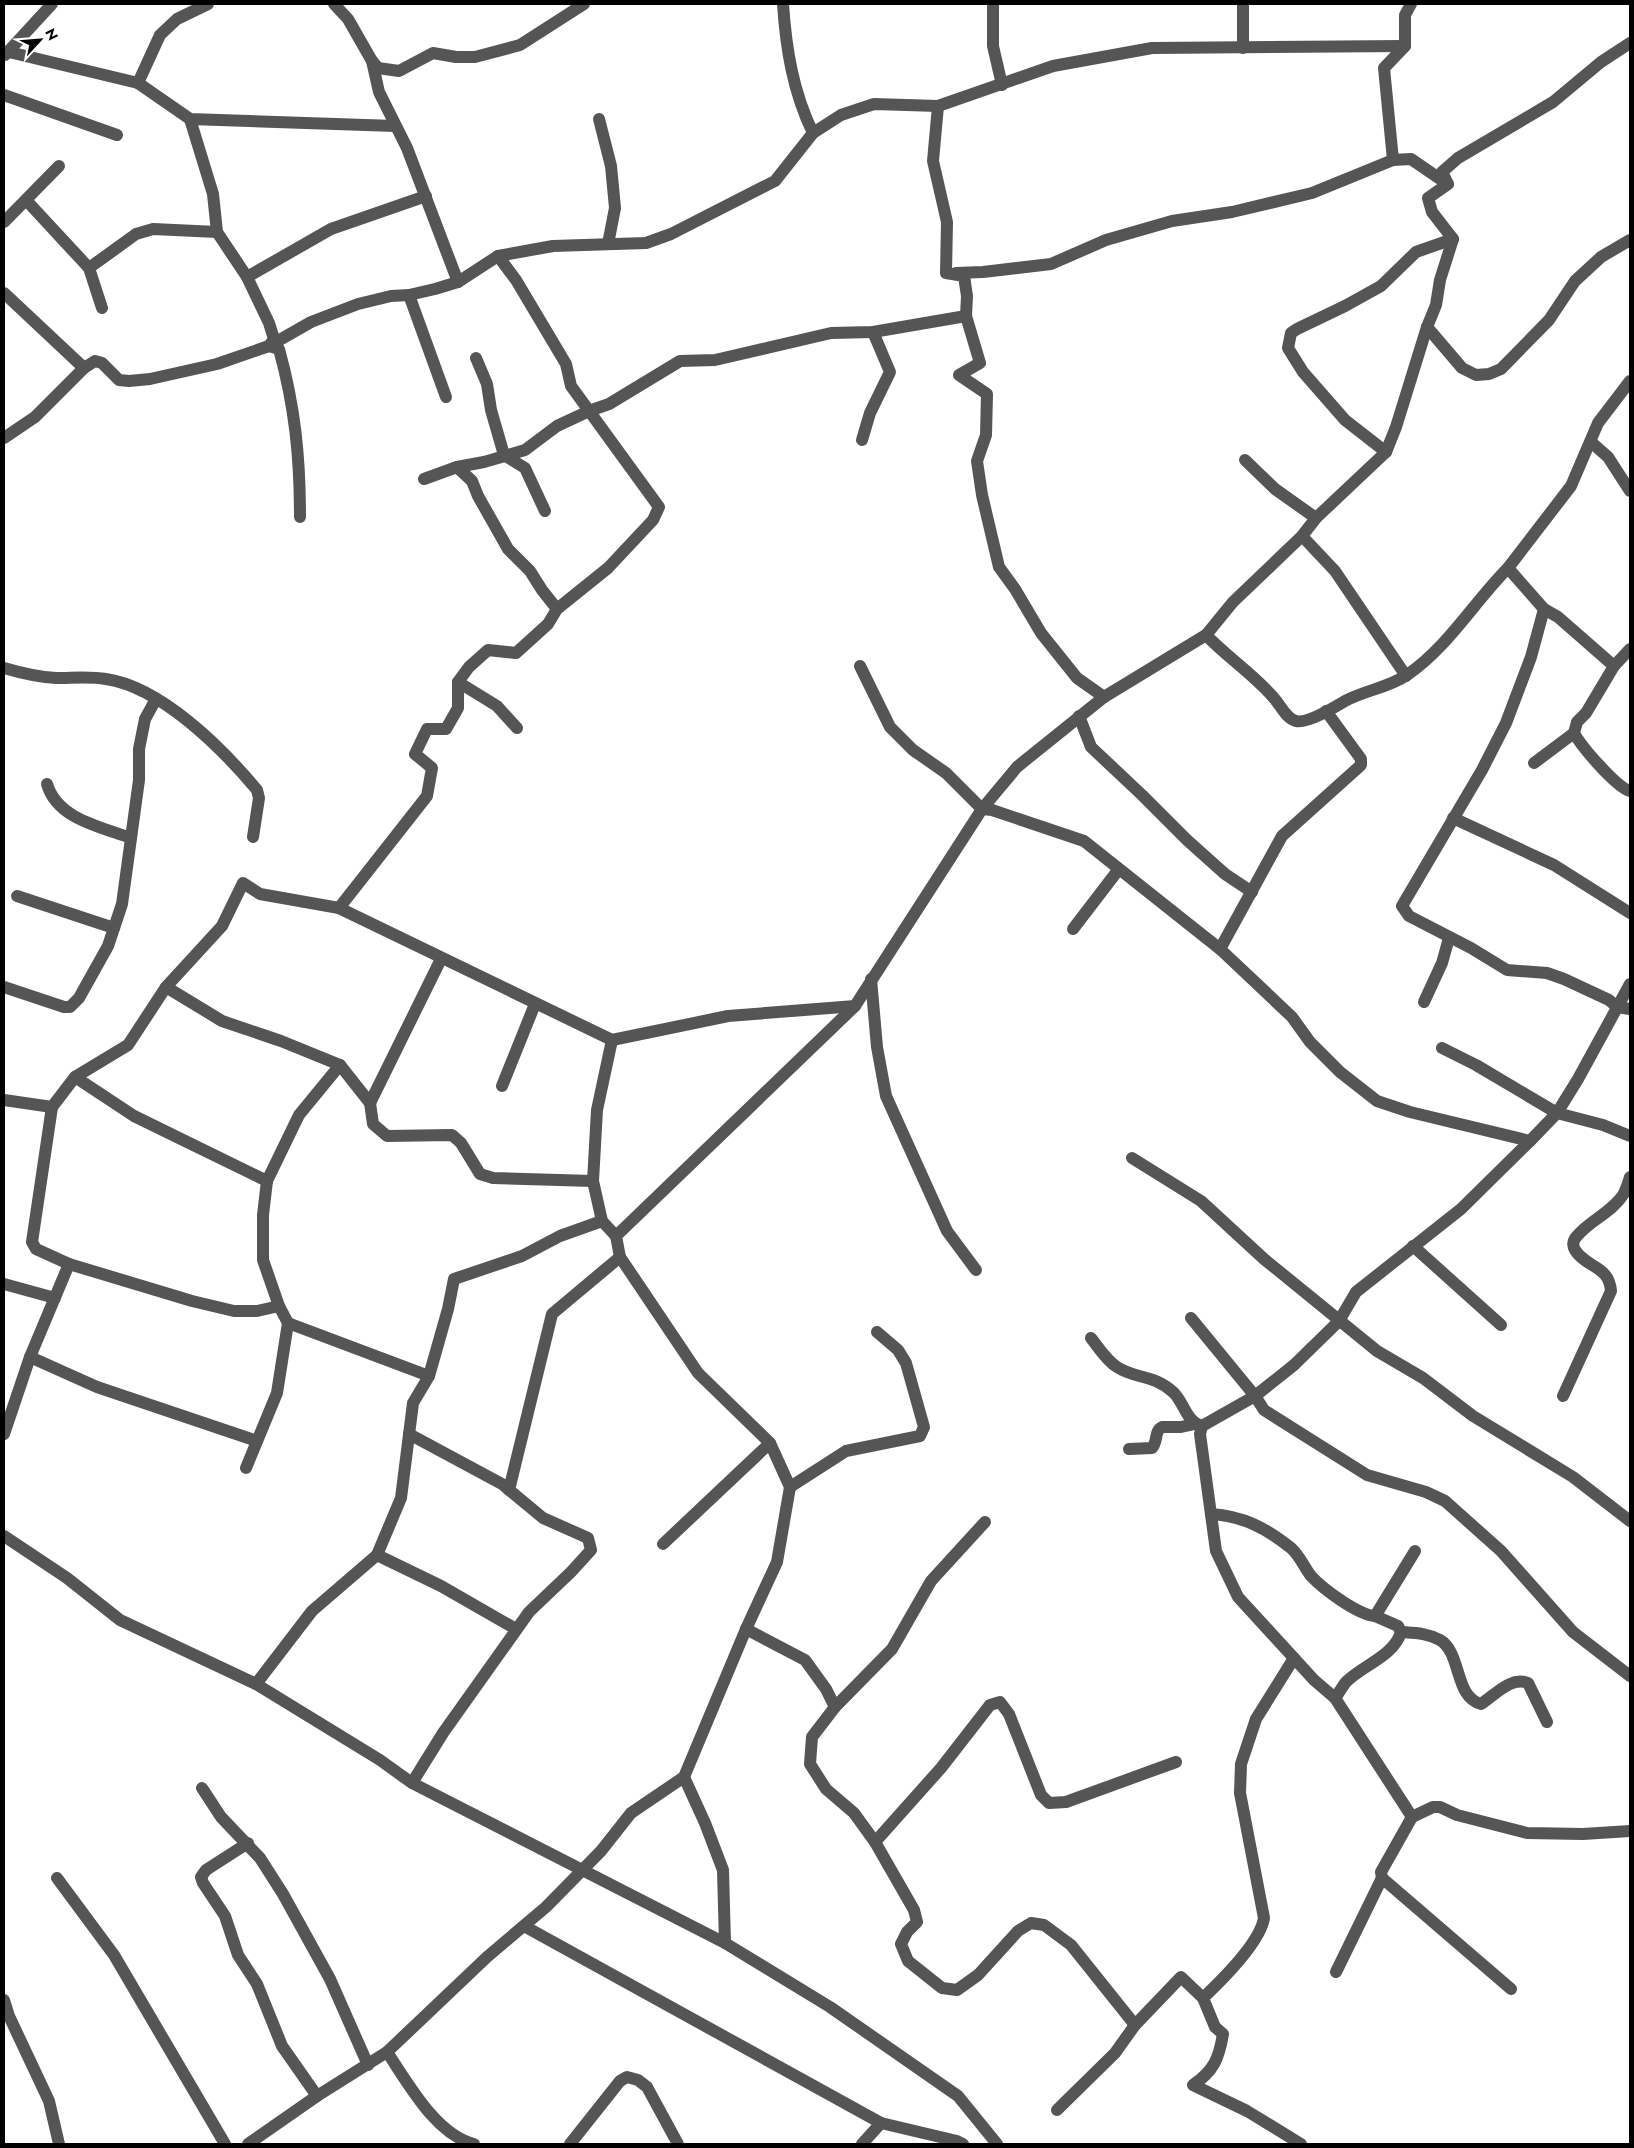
<svg xmlns="http://www.w3.org/2000/svg" width="1634" height="2148" viewBox="0 0 1634 2148" font-family="Jost,sans-serif">
<style>
.lines{fill:none;stroke-linecap:round;stroke-linejoin:round}
.minor{stroke:#555;stroke-width:12}
</style>
<rect width="100%" height="100%" fill="#fff"/>
<g class="lines">
<g class="minor">
<path d="M 208,4 L 177,19 L 160,35 L 138,83 L 190,119 L 395,126"/>
<path d="M 334,4 L 348,19 L 372,61 L 379,92 L 407,148 L 458,282"/>
<path d="M 783,4 C 786,49 793,92 813,133"/>
<path d="M 993,4 L 993,46 L 1002,85"/>
<path d="M 1243,4 L 1243,48"/>
<path d="M 1411,4 L 1405,15 L 1405,46 L 1384,68 L 1393,160 L 1411,159 L 1446,183"/>
<path d="M 9,52 L 138,83"/>
<path d="M 5,55 L 52,4"/>
<path d="M 372,61 L 378,68 L 399,71 L 433,53 L 456,57 L 475,57 L 520,45 L 584,4"/>
<path d="M 4,95 L 117,135"/>
<path d="M 938,106 L 933,161 L 947,222 L 946,273 L 964,276 L 967,296 L 966,316 L 980,363 L 959,375 L 987,394 L 986,435 L 977,461 L 982,495 L 999,567 L 1015,589 L 1041,633 L 1077,678 L 1104,697"/>
<path d="M 190,119 L 213,194 L 217,232 L 247,277 L 269,323 L 274,339 L 269,346 L 279,349 C 295,407 300,457 300,517"/>
<path d="M 599,119 L 611,166 L 615,208 L 608,244"/>
<path d="M 26,200 L 89,268 L 102,308"/>
<path d="M 4,222 L 59,166"/>
<path d="M 89,268 L 136,234 L 153,229 L 217,232"/>
<path d="M 956,273 L 983,272 L 1051,264 L 1106,240 L 1172,221 L 1232,212 L 1312,193 L 1393,160"/>
<path d="M 247,277 L 331,229 L 426,196"/>
<path d="M 4,293 L 84,368"/>
<path d="M 409,295 L 446,397"/>
<path d="M 1427,327 L 1462,368 L 1476,375 L 1489,374 L 1501,369 L 1549,320 L 1575,281 L 1601,257 L 1630,240"/>
<path d="M 476,358 L 487,384 L 491,410 L 504,455 L 525,468 L 545,511"/>
<path d="M 1630,381 L 1598,423 L 1571,486 L 1508,568 L 1544,609 L 1558,617 L 1614,666 L 1630,649"/>
<path d="M 4,438 L 35,417 L 84,368 L 95,361 L 102,363 L 119,380 L 129,381 L 150,379 L 217,364 L 269,346 L 311,322 L 358,304 L 391,296 L 409,295 L 435,289 L 458,282 L 498,256 L 553,246 L 646,243 L 671,234 L 775,181 L 813,133 L 841,115 L 874,104 L 938,106 L 1053,66 L 1152,48 L 1405,46"/>
<path d="M 862,440 L 870,413 L 890,372 L 873,332"/>
<path d="M 1591,442 L 1608,457 L 1630,491"/>
<path d="M 1386,452 L 1345,420 L 1303,372 L 1288,348 L 1291,333 L 1297,329 L 1345,306 L 1381,286 L 1416,252 L 1453,239"/>
<path d="M 1245,460 L 1275,489 L 1316,518"/>
<path d="M 457,467 L 472,481 L 478,496 L 508,549 L 530,571 L 542,590 L 557,609"/>
<path d="M 424,479 L 457,467 L 484,462 L 525,450 L 557,426 L 589,411 L 609,404 L 680,361 L 715,360 L 831,333 L 873,332 L 966,316"/>
<path d="M 1302,536 L 1335,571 L 1406,676"/>
<path d="M 1544,609 L 1531,657 L 1506,723 L 1482,770 L 1402,906 L 1409,916 L 1471,948 L 1507,970 L 1547,973 L 1564,979 L 1609,1000 L 1617,1007 L 1630,1009"/>
<path d="M 1206,635 C 1227,657 1253,674 1273,697 C 1280,704 1286,719 1296,721 C 1307,724 1335,707 1345,701 C 1365,690 1388,688 1407,675 C 1448,647 1474,602 1508,568"/>
<path d="M 860,666 L 890,727 L 913,750 L 946,773 L 982,809 L 992,810 L 1084,841 L 1220,949 L 1292,1017 L 1310,1042 L 1340,1072 L 1377,1101 L 1410,1112 L 1530,1141"/>
<path d="M 1614,666 L 1586,713 L 1577,722 L 1574,733 C 1581,746 1616,787 1630,791"/>
<path d="M 4,668 C 21,673 38,677 56,678 C 73,678 89,676 106,679 C 161,687 222,748 257,790 L 259,798 L 253,837"/>
<path d="M 458,682 L 497,706 L 517,728"/>
<path d="M 1079,716 L 1091,747 L 1142,795 L 1187,840 L 1225,874 L 1252,892"/>
<path d="M 1534,763 L 1574,733"/>
<path d="M 47,784 C 57,819 101,827 131,838"/>
<path d="M 1453,818 L 1554,865 L 1630,913"/>
<path d="M 17,896 L 114,928"/>
<path d="M 339,908 L 427,796 L 432,768 L 415,754 L 427,729 L 446,729 L 458,708 L 458,682 L 469,667 L 488,650 L 516,653 L 548,624 L 557,609 L 608,568 L 653,520 L 659,507 L 571,386 L 566,364 L 516,280 L 498,256"/>
<path d="M 1073,929 L 1119,869"/>
<path d="M 1220,949 L 1282,836 L 1361,765 L 1361,759 L 1326,711"/>
<path d="M 871,979 L 877,1047 L 886,1096 L 947,1231 L 976,1270"/>
<path d="M 4,987 L 64,1007 L 70,1007 L 79,998 L 108,946 L 122,904 L 139,780 L 139,749 L 145,719 L 156,699"/>
<path d="M 166,987 L 222,1021 L 281,1041 L 340,1065 L 370,1103 L 373,1124 L 387,1136 L 452,1135 L 461,1143 L 480,1174 L 493,1178 L 593,1181"/>
<path d="M 1424,1002 L 1442,963 L 1449,938"/>
<path d="M 612,1040 L 597,1110 L 593,1181 L 602,1221 L 616,1236"/>
<path d="M 1442,1048 L 1476,1065 L 1557,1113 L 1603,1125 L 1630,1136"/>
<path d="M 75,1077 L 134,1116 L 267,1181"/>
<path d="M 502,1086 L 535,1004"/>
<path d="M 4,1100 L 52,1107 L 75,1077 L 128,1045 L 166,987 L 222,926 L 243,883 L 260,894 L 339,908 L 612,1040 L 728,1016 L 855,1006"/>
<path d="M 370,1103 L 441,959"/>
<path d="M 52,1107 L 32,1242 L 36,1249 L 69,1264 L 192,1301 L 234,1311 L 257,1311 L 279,1306"/>
<path d="M 1132,1158 L 1201,1201 L 1264,1259 L 1377,1351 L 1423,1378 L 1473,1416 L 1573,1477 L 1630,1521"/>
<path d="M 1413,1246 L 1501,1325"/>
<path d="M 4,1284 L 55,1298"/>
<path d="M 1191,1318 L 1255,1396 L 1264,1410 L 1367,1475 L 1426,1492 L 1445,1501 L 1501,1551 L 1573,1632 L 1630,1676"/>
<path d="M 288,1323 L 429,1376"/>
<path d="M 1091,1338 C 1099,1348 1106,1360 1117,1367 C 1135,1379 1153,1374 1173,1392 C 1184,1402 1186,1422 1202,1426"/>
<path d="M 30,1357 L 97,1387 L 257,1441"/>
<path d="M 1563,1396 L 1611,1291 C 1609,1265 1586,1268 1575,1250 C 1572,1245 1573,1240 1577,1236 C 1590,1220 1611,1213 1623,1195 C 1626,1190 1628,1183 1630,1177"/>
<path d="M 4,1434 L 30,1357 L 69,1264"/>
<path d="M 409,1434 L 502,1484 L 543,1518 L 588,1538 L 591,1550 L 571,1572 L 529,1612 L 443,1733 L 412,1783"/>
<path d="M 1129,1449 L 1152,1448 C 1158,1442 1154,1431 1162,1427 L 1181,1427 L 1195,1424"/>
<path d="M 246,1468 L 277,1393 L 288,1323 L 279,1306 L 263,1260 L 263,1215 L 267,1181 L 299,1115 L 340,1065"/>
<path d="M 790,1487 L 846,1451 L 920,1436 L 924,1427 L 906,1363 L 898,1350 L 877,1332"/>
<path d="M 509,1490 L 552,1314 L 620,1257"/>
<path d="M 1211,1514 C 1243,1516 1266,1528 1291,1548 C 1300,1556 1304,1567 1311,1576 C 1323,1589 1358,1615 1375,1616 L 1377,1613 L 1415,1551"/>
<path d="M 4,1536 L 67,1578 L 120,1620 L 256,1684 L 380,1760 L 412,1783 L 725,1943 L 830,2007 L 958,2096 L 997,2144"/>
<path d="M 663,1544 L 770,1443"/>
<path d="M 377,1555 L 441,1586 L 516,1629"/>
<path d="M 746,1629 L 805,1660 L 826,1689 L 835,1707 L 812,1737 L 810,1764 L 826,1789 L 854,1813 L 875,1842 L 914,1910 L 917,1922 L 907,1932 L 901,1944 L 908,1961 L 942,1988 L 957,1990 L 978,1975 L 1018,1931 L 1031,1923 L 1044,1925 L 1071,1945 L 1135,2025"/>
<path d="M 1401,1632 C 1415,1633 1427,1633 1440,1640 C 1462,1653 1454,1697 1481,1704 C 1495,1695 1511,1676 1528,1683 L 1547,1722"/>
<path d="M 256,1684 L 312,1611 L 377,1555 L 401,1498 L 413,1403 L 429,1376 L 448,1309 L 454,1279 L 522,1256 L 560,1236 L 602,1221"/>
<path d="M 1335,1698 C 1339,1693 1342,1687 1346,1682 C 1363,1665 1394,1656 1401,1632 L 1398,1626 L 1375,1616"/>
<path d="M 835,1707 L 892,1649 L 931,1581 L 985,1522"/>
<path d="M 684,1777 L 705,1823 L 723,1870 L 725,1943"/>
<path d="M 202,1788 L 221,1817 L 260,1858 L 283,1894 L 330,1979 L 368,2065"/>
<path d="M 1412,1817 L 1335,1698 L 1314,1680 L 1238,1597 L 1216,1551 L 1200,1434 L 1202,1426 L 1255,1396 L 1294,1365 L 1339,1321 L 1356,1292 L 1461,1209 L 1530,1141 L 1557,1113 L 1578,1079 L 1630,984"/>
<path d="M 875,1842 L 941,1768 L 990,1705 L 1000,1702 L 1009,1714 L 1041,1795 L 1049,1803 L 1066,1802 L 1176,1762"/>
<path d="M 248,1843 L 206,1870 L 201,1877 L 203,1883 L 225,1916 L 238,1955 L 257,1984 L 282,2046 L 317,2096"/>
<path d="M 57,1878 L 114,1955 L 225,2144"/>
<path d="M 524,1926 L 881,2123 L 957,2141 L 963,2144"/>
<path d="M 1336,1972 L 1382,1878"/>
<path d="M 1511,1989 L 1382,1878 L 1381,1872 L 1412,1817 L 1433,1807 L 1440,1807 L 1457,1815 L 1527,1833 L 1583,1834 L 1630,1831"/>
<path d="M 1203,1998 C 1222,1980 1260,1943 1264,1918 L 1240,1793 L 1241,1764 L 1256,1719 L 1294,1658"/>
<path d="M 4,2000 L 9,2016 L 49,2101 L 59,2144"/>
<path d="M 387,2052 C 408,2083 436,2135 474,2144"/>
<path d="M 1057,2110 L 1115,2053 L 1135,2025 L 1181,1977 L 1203,1998 L 1215,2027 L 1223,2034 C 1219,2058 1214,2071 1193,2085 L 1247,2111 L 1301,2144"/>
<path d="M 248,2144 L 317,2096 L 387,2052 L 487,1957 L 546,1907 L 601,1851 L 631,1813 L 684,1777 L 746,1629 L 777,1562 L 790,1487 L 770,1443 L 698,1373 L 620,1257 L 616,1236 L 855,1006 L 982,809 L 1017,767 L 1104,697 L 1206,635 L 1233,602 L 1302,536 L 1316,518 L 1386,452 L 1396,427 L 1427,327 L 1436,305 L 1440,280 L 1453,239 L 1432,212 L 1428,198 L 1448,184 L 1442,172 L 1458,158 L 1553,102 L 1601,62 L 1630,43"/>
<path d="M 570,2144 L 620,2081 L 627,2077 L 638,2080 L 647,2087 L 678,2144"/>
<path d="M 862,2144 L 881,2123"/>
</g>
</g>
<rect width="1634" height="2148" fill="none" stroke="#000000" stroke-width="10"/>
<g transform="translate(40 40) rotate(64)" stroke="#ffffff" stroke-width="4" paint-order="stroke">
<path d="M0-4L9 19L0 12L-9 19Z" fill="#000000"/>
<text y="-8" font-size="14" font-weight="bold" text-anchor="middle" fill="#000000">N</text>
</g>
</svg>
